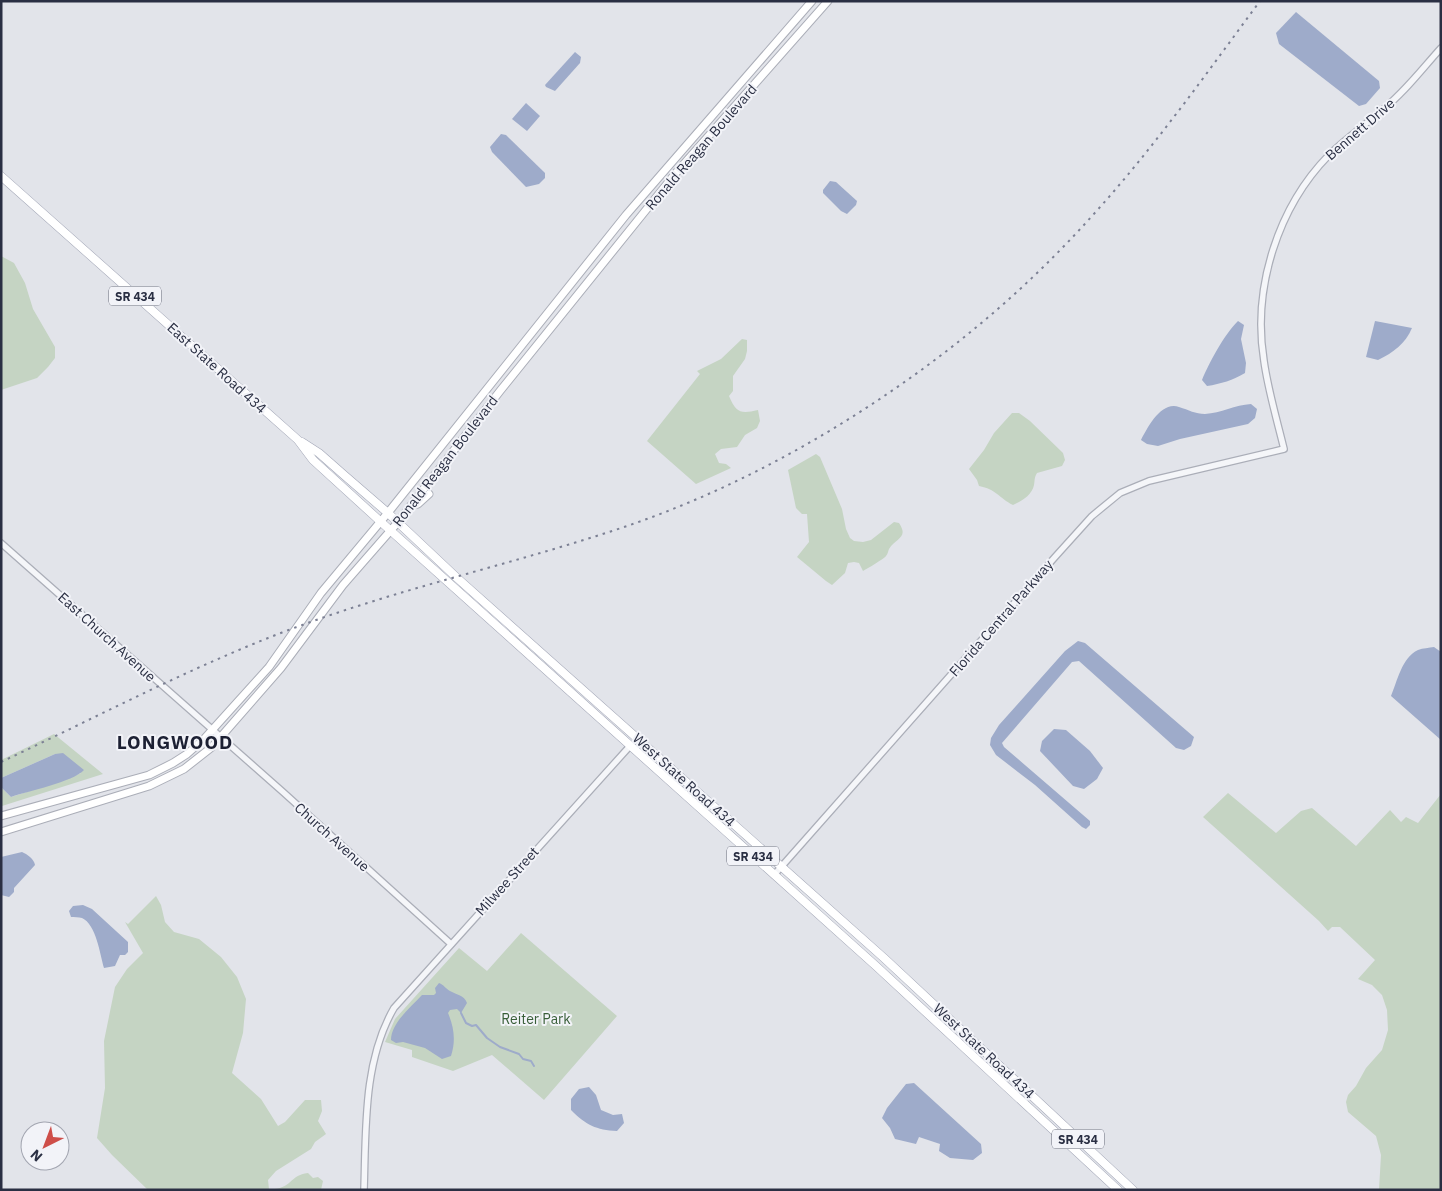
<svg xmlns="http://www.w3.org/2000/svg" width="1442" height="1191" viewBox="0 0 1442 1191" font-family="'IBM Plex Sans',sans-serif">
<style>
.green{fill:#c5d4c3}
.water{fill:#9eabca}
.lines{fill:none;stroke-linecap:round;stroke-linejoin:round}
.stream{stroke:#9eabca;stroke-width:2}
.tertiary-casing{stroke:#abaeb8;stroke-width:8}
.secondary-casing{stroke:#abaeb8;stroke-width:9}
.primary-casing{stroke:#a2a6b6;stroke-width:9}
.tertiary{stroke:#f5f6f9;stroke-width:5.5}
.secondary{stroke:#fff;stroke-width:7}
.primary{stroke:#fff;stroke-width:8}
.rail{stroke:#7c8094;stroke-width:2;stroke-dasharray:2.5 5;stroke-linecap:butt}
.labels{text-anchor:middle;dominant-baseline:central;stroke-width:4;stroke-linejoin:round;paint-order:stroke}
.shield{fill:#f2f3f8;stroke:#666a79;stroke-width:1}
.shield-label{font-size:12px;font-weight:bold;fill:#2a2f43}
.street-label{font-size:14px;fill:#2a2f43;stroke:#f2f3f8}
.park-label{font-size:14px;fill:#385e38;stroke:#f2f3f8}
.district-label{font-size:19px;font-weight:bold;letter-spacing:1px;fill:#1c2033;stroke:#f2f3f8}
</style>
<rect width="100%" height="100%" fill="#e2e4ea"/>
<g class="green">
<path d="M 1,256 L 14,263 L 25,283 L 33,309 L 55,347 L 55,358 L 48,367 L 37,378 L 1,390 Z"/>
<path d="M 742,339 L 747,340 L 747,351 L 745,359 L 733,376 L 733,391 L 729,396 C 736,413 741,414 758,410 L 760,421 L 757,428 L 745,435 L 737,447 L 721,449 L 715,454 L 719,463 L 726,464 L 731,468 L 696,484 L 647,441 L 700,374 L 697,371 L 721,359 Z"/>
<path d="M 1012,413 L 1019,413 L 1030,421 L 1063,453 L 1065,460 L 1062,466 L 1037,473 C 1034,478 1035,480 1034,485 C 1032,495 1022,501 1013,505 C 999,498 996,489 979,486 L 977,480 L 969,469 L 984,450 L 994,433 Z"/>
<path d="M 816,454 L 820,457 L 842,509 L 846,529 L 850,538 L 854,541 L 863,542 L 871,540 L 894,522 L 899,523 C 909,538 896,538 889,549 C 888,551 888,554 886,556 C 885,558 867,569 863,571 L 859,563 L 854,562 L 848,563 L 845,573 L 832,585 L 826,581 L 797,557 L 809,542 L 807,514 L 802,514 L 796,508 L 788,470 Z"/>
<path d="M 54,734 L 103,774 L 2,806 L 1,787 L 11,797 L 67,779 L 81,773 L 55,754 L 1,778 L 1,760 Z"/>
<path d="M 1228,793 L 1276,833 L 1301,811 L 1312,808 L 1356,846 L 1390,810 L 1401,822 L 1406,817 L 1418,823 L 1441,794 L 1441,1190 L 1379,1190 L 1381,1155 L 1376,1136 L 1348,1112 L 1346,1102 L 1348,1095 L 1356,1086 L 1366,1068 L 1382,1050 L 1388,1030 L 1387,1010 L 1382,995 L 1372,985 L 1358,979 L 1375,960 L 1340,927 L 1332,927 L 1328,931 L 1319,921 L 1203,817 Z"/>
<path d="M 156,896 L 161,905 L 165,922 L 174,932 L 199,939 L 221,957 L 237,977 L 246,999 L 243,1033 L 232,1073 L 261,1099 L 278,1126 L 285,1122 L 305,1100 L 321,1100 L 322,1111 L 318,1121 L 326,1134 L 315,1142 L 311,1149 L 276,1171 L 268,1180 L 269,1189 C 292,1190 289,1175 308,1173 L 313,1178 L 318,1177 L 323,1181 L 321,1190 L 148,1190 L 112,1155 L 97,1138 L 105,1088 L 104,1041 L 115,987 L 127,969 L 143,953 L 125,922 L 128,924 Z"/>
<path d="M 521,933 L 617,1016 L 544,1100 L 492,1055 L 453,1071 L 412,1057 L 412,1050 L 385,1042 L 395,1019 L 459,948 L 487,971 Z"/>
</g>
<g class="water">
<path d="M 1296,12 L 1379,81 L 1380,88 L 1366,104 L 1359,106 L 1279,44 L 1276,33 Z"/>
<path d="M 575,52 L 581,57 L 580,63 L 555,91 L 546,87 L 545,85 Z"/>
<path d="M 526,103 L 540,116 L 527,131 L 512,119 Z"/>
<path d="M 501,134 L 506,135 L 545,173 L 545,178 L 539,184 L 526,187 L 492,152 L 490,147 Z"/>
<path d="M 830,181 L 836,182 L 857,201 L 856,205 L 847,214 L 841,211 L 823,193 L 823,190 Z"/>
<path d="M 1238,321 L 1244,325 L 1241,339 L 1246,363 L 1245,373 C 1233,380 1221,384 1207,386 L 1202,380 C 1210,361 1224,335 1238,321 Z"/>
<path d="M 1375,321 L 1412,328 C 1405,344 1394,352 1378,360 L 1366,357 Z"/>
<path d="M 1251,404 L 1257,409 L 1255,418 L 1248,424 L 1180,439 L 1158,446 L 1147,444 L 1141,440 C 1148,427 1161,401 1179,407 C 1189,410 1195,414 1205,414 C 1221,413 1235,405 1251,404 Z"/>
<path d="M 1078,641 L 1085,643 L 1194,737 L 1191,746 L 1184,750 L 1176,748 L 1079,661 L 1072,662 L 1002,743 L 1004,747 L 1090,821 L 1090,825 L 1086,829 L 1082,827 L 1035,785 L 996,755 L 990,745 L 991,738 L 999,725 L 1065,651 Z"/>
<path d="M 1434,647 L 1441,652 L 1441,740 L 1391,696 C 1397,682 1402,657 1418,650 C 1423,648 1429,648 1434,647 Z"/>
<path d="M 1054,729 L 1066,730 L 1090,751 L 1103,768 L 1097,779 L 1084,789 L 1073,786 L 1040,751 L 1042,741 Z"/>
<path d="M 63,753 L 84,770 C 73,782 28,791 11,797 L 1,787 L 1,778 L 55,754 Z"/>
<path d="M 22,852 C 27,854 34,859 35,865 L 14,888 L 14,892 L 9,897 L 1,895 L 1,857 Z"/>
<path d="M 83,905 L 92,909 L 128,942 L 128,952 L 125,955 L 120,955 L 115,966 L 104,968 C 100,954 96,924 82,918 C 79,917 74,917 71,917 L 69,911 L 73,906 Z"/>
<path d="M 439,983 C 444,985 445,988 450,991 C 457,995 464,995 467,1003 L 461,1013 L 457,1009 L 450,1010 L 448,1013 C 454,1027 456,1041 451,1056 L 442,1059 L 425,1048 L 403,1042 L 396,1043 L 391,1040 C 391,1023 411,1007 422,995 L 434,995 L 436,993 L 435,988 Z"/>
<path d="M 914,1083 L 981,1144 L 982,1153 L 973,1160 L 950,1158 L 939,1151 L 940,1144 L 919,1137 L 916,1144 L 895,1139 L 890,1128 L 882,1118 L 887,1108 L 906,1084 Z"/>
<path d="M 589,1087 L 596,1095 L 601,1110 L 613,1115 L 622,1114 L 624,1123 L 617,1131 C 596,1130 586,1125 571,1110 L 571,1099 L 579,1089 Z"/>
</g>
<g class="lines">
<path class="stream" d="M 461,1013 L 466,1023 L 472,1026 L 476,1025 L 487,1038 L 500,1047 L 519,1054 L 523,1059 L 531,1061 L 534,1066"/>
<g class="tertiary-casing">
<g id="tertiary">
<path d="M 1,543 L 283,792 L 451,944"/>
<path d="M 774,875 L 1055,557 L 1092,516 L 1120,493 L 1149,481 L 1284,449 C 1277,420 1268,390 1264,361 C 1252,288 1278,207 1329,155 C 1345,139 1364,126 1381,111 C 1404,93 1422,69 1441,48"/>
<path d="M 364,1190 C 366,1130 363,1061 394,1008 L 630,746"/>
</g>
</g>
<g class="secondary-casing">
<g id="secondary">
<path d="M 412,505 L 418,504 L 429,494"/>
<path d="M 1,816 L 149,775 L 173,763 L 187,754 L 204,739 L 269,667 L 321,593 L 391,509 L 626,215 L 812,1"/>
<path d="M 1,832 L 149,786 L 184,769 L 212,747 L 281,668 L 343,585 L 398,522 L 500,391 L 675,174 L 828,1"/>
</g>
</g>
<g class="primary-casing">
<g id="primary">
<path d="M 1,176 L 298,440 L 313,460 L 381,522 L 876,966 L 1118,1190"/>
<path d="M 302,442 L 319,453 L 344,475 L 388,513 L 456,577 L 884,958 L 1133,1190"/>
</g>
</g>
<use href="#tertiary" class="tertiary"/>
<use href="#secondary" class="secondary"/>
<use href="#primary" class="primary"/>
<path class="rail" d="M 1,762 C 106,713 209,657 319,619 C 419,584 523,561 624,527 C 719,495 810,447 893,390 C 966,340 1033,282 1092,216 C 1153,149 1206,74 1260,1"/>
</g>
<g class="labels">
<g class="shield">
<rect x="109" y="286.5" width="52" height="19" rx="4"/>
<rect x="727" y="846.5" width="52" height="19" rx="4"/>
<rect x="1052" y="1129.5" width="52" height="19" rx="4"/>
</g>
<g class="shield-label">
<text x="135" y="296">SR 434</text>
<text x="753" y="856">SR 434</text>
<text x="1078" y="1139">SR 434</text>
</g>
<g class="street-label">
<text transform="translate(1360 129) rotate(-41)">Bennett Drive</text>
<text transform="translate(701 147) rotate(-49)">Ronald Reagan Boulevard</text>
<text transform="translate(217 368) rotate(42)">East State Road 434</text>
<text transform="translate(445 461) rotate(-52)">Ronald Reagan Boulevard</text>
<text transform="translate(1001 618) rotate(-49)">Florida Central Parkway</text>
<text transform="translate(107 637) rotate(42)">East Church Avenue</text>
<text transform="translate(684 780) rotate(42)">West State Road 434</text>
<text transform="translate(332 837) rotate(42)">Church Avenue</text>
<text transform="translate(507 881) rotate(-48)">Milwee Street</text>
<text transform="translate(984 1051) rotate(43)">West State Road 434</text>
</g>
<g class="park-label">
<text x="536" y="1019">Reiter Park</text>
</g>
<g class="district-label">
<text x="175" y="742">LONGWOOD</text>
</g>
</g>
<rect width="1442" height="1191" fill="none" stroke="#2a2f43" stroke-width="5"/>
<g transform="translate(45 1146) rotate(222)"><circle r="24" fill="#f2f3f8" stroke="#a2a5b0"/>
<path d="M0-4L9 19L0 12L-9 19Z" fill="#ce4e49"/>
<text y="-8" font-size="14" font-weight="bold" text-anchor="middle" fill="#2a2f43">N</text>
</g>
</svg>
